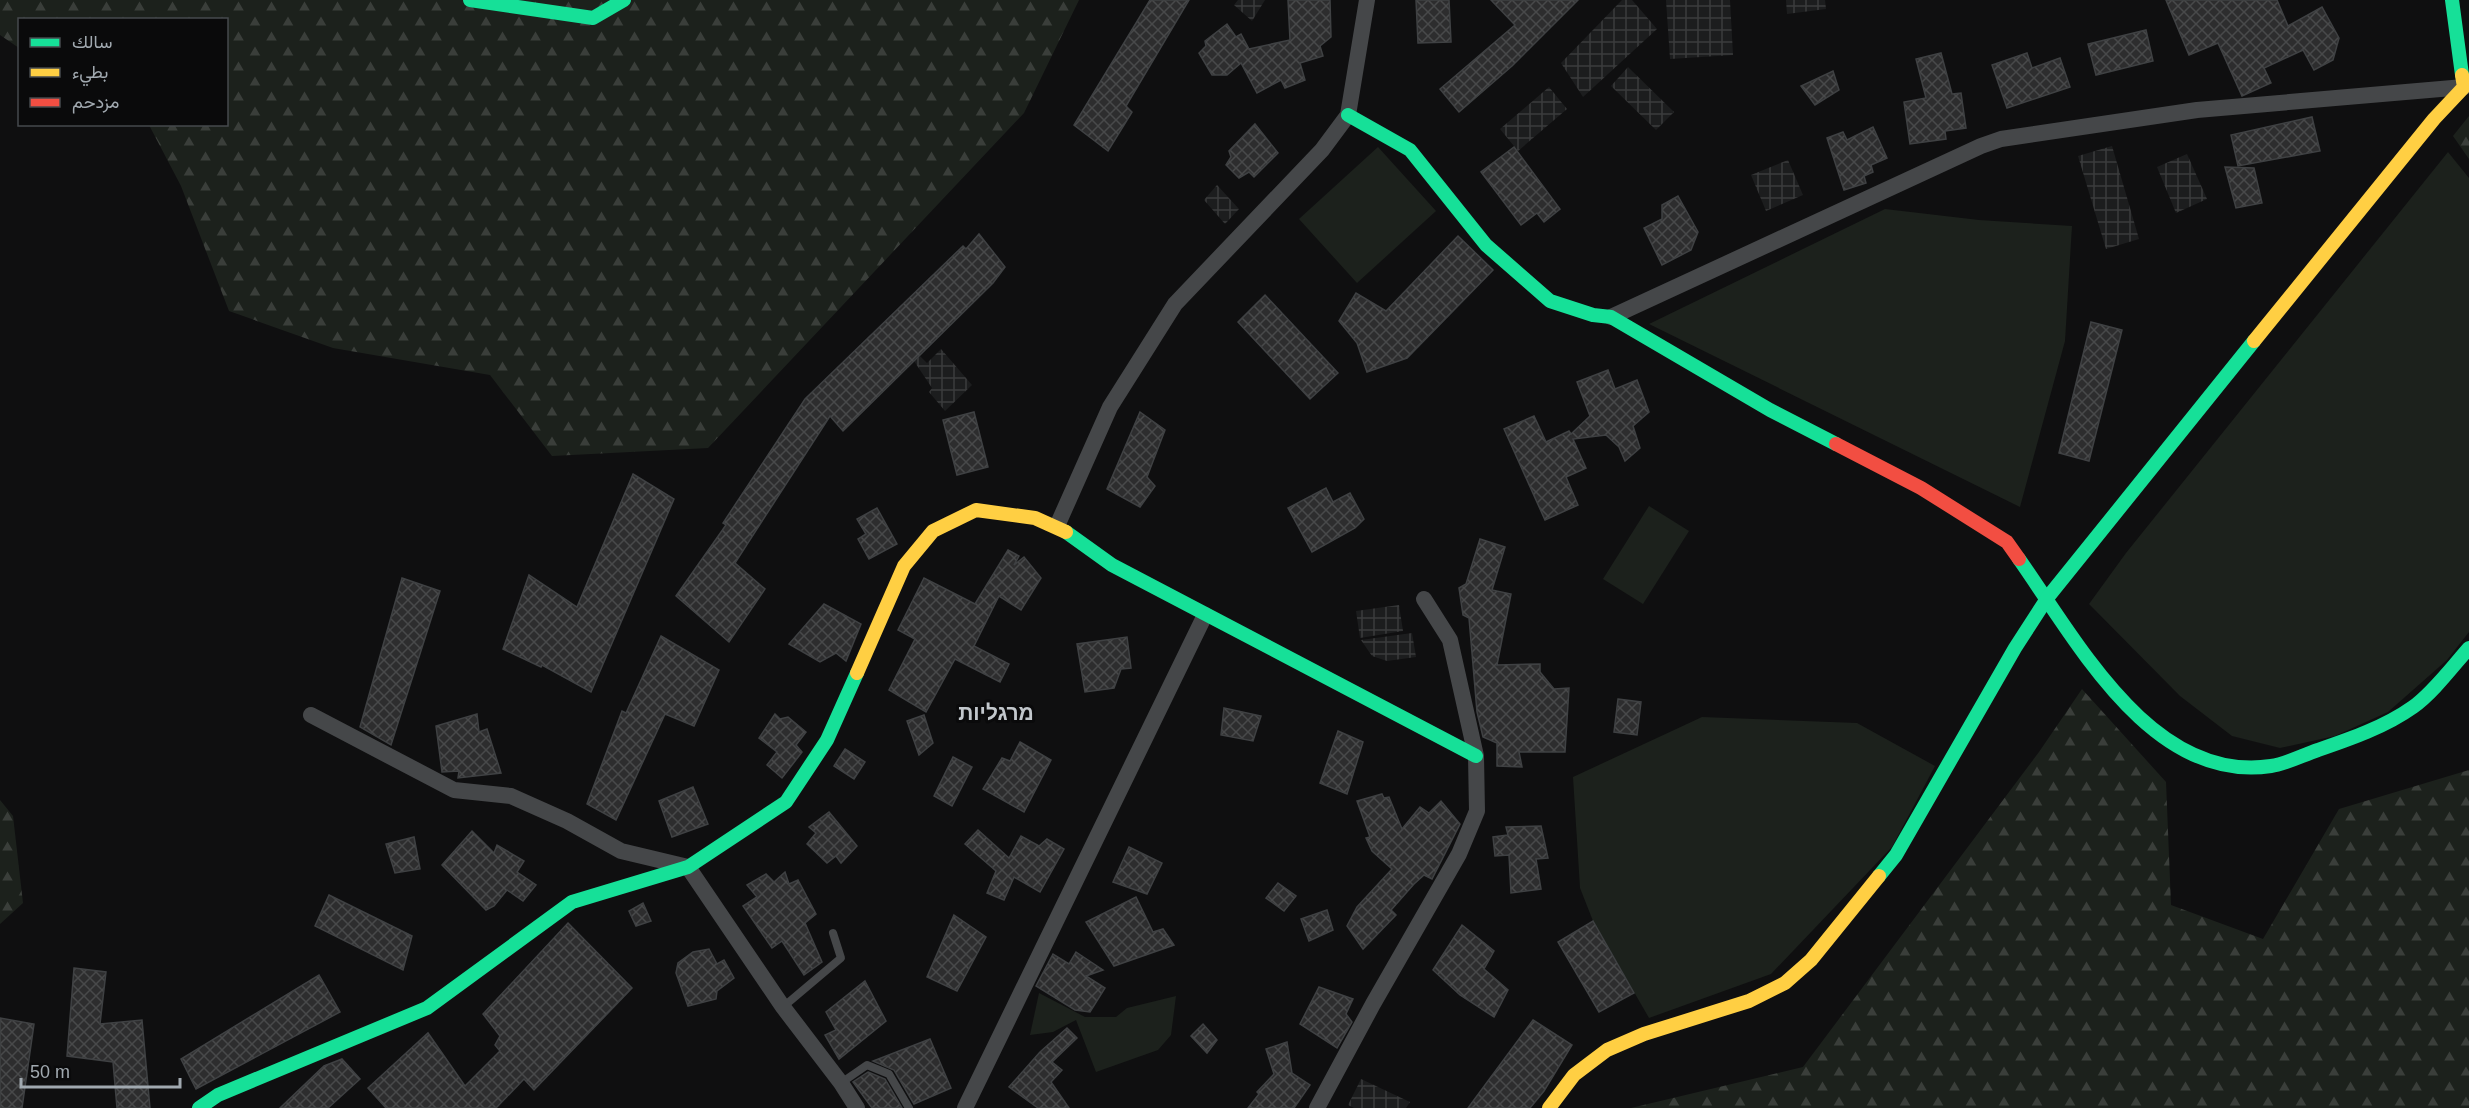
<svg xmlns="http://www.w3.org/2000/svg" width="2469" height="1108" viewBox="0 0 2469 1108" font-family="Helvetica,Vazirmatn,Heebo,sans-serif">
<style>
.industrial{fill:url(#industrial-grid)}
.green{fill:#1c211c}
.forest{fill:url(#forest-firs)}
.building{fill:url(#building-cross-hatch);stroke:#3f4143;stroke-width:1.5}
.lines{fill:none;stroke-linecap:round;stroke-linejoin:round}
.lane{stroke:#454749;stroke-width:8}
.street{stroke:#454749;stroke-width:16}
.fast{stroke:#16e098;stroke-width:14}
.slow{stroke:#ffcf43;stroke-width:14}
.jam{stroke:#f24e42;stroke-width:14}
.labels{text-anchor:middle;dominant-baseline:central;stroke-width:6;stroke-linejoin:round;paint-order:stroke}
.quarter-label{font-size:21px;font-weight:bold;fill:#c2c7cc;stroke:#0a0a0b}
</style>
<defs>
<pattern id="industrial-grid" width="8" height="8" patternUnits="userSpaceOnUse" patternTransform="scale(1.5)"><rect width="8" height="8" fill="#1c1d1e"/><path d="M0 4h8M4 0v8" fill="none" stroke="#3a3b3c"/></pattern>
<pattern id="forest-firs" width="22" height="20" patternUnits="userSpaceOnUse" patternTransform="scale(1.5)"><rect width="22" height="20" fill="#1c211c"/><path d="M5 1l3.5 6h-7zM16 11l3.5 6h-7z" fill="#3a3e3a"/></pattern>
<pattern id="building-cross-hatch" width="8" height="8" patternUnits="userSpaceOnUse" patternTransform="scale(1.5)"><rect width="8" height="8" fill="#2d2d2e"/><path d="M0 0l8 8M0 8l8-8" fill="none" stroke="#48494a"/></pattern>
</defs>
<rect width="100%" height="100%" fill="#0f0f10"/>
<g class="industrial">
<path d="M 1238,0 L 1265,0 L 1252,21 L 1234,5 Z"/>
<path d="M 1622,0 L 1632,0 L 1657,29 L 1583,97 L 1561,63 Z"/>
<path d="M 1666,0 L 1730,0 L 1733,55 L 1670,59 Z"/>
<path d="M 1786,0 L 1825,0 L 1826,9 L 1787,14 Z"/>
<path d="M 1628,67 L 1674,112 L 1656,130 L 1611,86 Z"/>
<path d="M 1549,87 L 1567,109 L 1518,151 L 1500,129 Z"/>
<path d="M 2112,146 L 2139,239 L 2106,249 L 2078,156 Z"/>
<path d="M 2187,154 L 2207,199 L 2176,213 L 2157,167 Z"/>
<path d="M 1788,160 L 1803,195 L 1766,211 L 1751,175 Z"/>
<path d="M 1217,185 L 1239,209 L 1225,224 L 1204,200 Z"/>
<path d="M 941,349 L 972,385 L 945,411 L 929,392 L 932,388 L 914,361 L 920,356 L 927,363 Z"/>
<path d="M 1399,605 L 1403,631 L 1360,638 L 1356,611 Z"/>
<path d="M 1412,633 L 1416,657 L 1387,661 L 1372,656 L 1361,640 Z"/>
<path d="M 1361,1079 L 1410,1102 L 1406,1108 L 1354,1108 L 1348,1105 Z"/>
</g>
<g class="green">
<path d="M 1378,147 L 1436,211 L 1357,283 L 1299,219 Z"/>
<path d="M 2448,152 L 2469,178 L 2469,632 L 2447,660 L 2388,712 L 2335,736 L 2280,748 L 2232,736 L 2180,696 L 2089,604 L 2126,553 Z"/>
<path d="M 1885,209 L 1979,220 L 2072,226 L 2065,341 L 2020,507 L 1649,324 Z"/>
<path d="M 1649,506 L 1689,531 L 1643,604 L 1603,579 Z"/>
<path d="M 1702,717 L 1857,723 L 1935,766 L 1892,847 L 1771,974 L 1649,1018 L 1593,921 L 1580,888 L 1573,777 Z"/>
<path d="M 1039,993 L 1085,1017 L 1116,1017 L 1127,1008 L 1176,996 L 1171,1035 L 1158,1050 L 1096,1072 L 1076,1020 L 1053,1032 L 1030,1035 Z"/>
</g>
<g class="forest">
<path d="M 0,0 L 1079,0 L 1024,113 L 708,448 L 552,456 L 490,375 L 333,348 L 229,311 L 181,186 L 149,125 L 226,124 L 226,20 L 20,20 L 19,48 L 0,35 Z"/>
<path d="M 2469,116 L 2469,159 L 2453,136 Z"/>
<path d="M 2082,689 L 2166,782 L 2171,905 L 2263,939 L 2339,809 L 2469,770 L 2469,1108 L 1631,1108 L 1803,1067 L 2039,752 Z"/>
<path d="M 0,800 L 13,816 L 23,903 L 0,924 Z"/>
</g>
<g class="building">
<path d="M 1150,0 L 1189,0 L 1126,106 L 1132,112 L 1108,151 L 1074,125 Z"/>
<path d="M 1288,0 L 1330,0 L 1331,37 L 1320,46 L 1323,56 L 1300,63 L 1305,80 L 1285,88 L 1281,80 L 1257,93 L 1241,63 L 1227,75 L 1212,75 L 1199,53 L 1206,46 L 1205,41 L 1227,24 L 1236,37 L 1241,34 L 1249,49 L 1290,40 Z"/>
<path d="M 1416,0 L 1449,0 L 1451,42 L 1418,43 Z"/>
<path d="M 1491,0 L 1578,0 L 1512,66 L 1459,112 L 1440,89 L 1515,25 Z"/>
<path d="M 2166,0 L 2277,0 L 2288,26 L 2322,7 L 2339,38 L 2333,60 L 2314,70 L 2303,50 L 2264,68 L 2271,83 L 2242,96 L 2218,43 L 2189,55 Z"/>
<path d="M 2146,30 L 2153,61 L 2096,75 L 2088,44 Z"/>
<path d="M 1941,53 L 1952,94 L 1961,93 L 1966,128 L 1945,131 L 1946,139 L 1910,144 L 1904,102 L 1926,98 L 1916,59 Z"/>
<path d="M 2027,53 L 2032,68 L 2060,58 L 2070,87 L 2007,108 L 1992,65 Z"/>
<path d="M 1833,71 L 1839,90 L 1815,105 L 1801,86 Z"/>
<path d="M 2312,117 L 2320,151 L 2238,166 L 2231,135 Z"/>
<path d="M 1255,124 L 1278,153 L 1254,177 L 1249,172 L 1239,178 L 1226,165 L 1231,157 L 1229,151 Z"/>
<path d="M 1873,127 L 1887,158 L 1871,165 L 1873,172 L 1864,176 L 1866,183 L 1844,190 L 1827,138 L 1843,132 L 1847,140 Z"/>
<path d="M 1514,147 L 1560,209 L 1544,222 L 1537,213 L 1521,225 L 1481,172 Z"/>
<path d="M 2225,167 L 2254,168 L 2262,203 L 2236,208 Z"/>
<path d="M 1678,196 L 1698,232 L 1691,250 L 1662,265 L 1644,228 L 1662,219 L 1662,205 Z"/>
<path d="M 979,234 L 1005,267 L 993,283 L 843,431 L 830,416 L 735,563 L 765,589 L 729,642 L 676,596 L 726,525 L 723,523 L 805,399 L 963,246 L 966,249 Z"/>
<path d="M 1458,236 L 1493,270 L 1407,358 L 1367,372 L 1357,343 L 1339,321 L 1356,293 L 1386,311 Z"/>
<path d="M 1265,295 L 1338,373 L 1310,399 L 1238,322 Z"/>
<path d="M 2091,322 L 2122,330 L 2089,461 L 2059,453 Z"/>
<path d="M 1608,370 L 1615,389 L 1637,380 L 1649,412 L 1633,426 L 1640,448 L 1625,461 L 1619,447 L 1606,435 L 1573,439 L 1586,468 L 1566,477 L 1578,505 L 1545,520 L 1504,429 L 1534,416 L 1546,442 L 1569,431 L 1571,434 L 1590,416 L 1577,382 Z"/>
<path d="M 974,412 L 988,467 L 957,475 L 943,420 Z"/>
<path d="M 1140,412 L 1165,430 L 1147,477 L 1155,486 L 1140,507 L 1107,489 Z"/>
<path d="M 633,474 L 674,499 L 591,692 L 542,665 L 541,667 L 503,649 L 529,575 L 577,607 Z"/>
<path d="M 1326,488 L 1333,502 L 1350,493 L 1364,519 L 1355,528 L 1312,552 L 1288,508 Z"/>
<path d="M 877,508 L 897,544 L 869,559 L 858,539 L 866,534 L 857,519 Z"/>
<path d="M 1480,539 L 1505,547 L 1492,590 L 1511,594 L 1497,665 L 1540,664 L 1540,672 L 1554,689 L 1569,688 L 1565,752 L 1519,752 L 1522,767 L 1497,766 L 1497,743 L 1483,737 L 1477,712 L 1469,618 L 1463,615 L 1459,588 L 1466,584 Z"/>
<path d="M 1008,550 L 1019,556 L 1014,565 L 1024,557 L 1041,578 L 1021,610 L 999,596 L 974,646 L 1009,664 L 1000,682 L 955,659 L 926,712 L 889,690 L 915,639 L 898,630 L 924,578 L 975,604 Z"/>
<path d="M 402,578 L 440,591 L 391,745 L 360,727 Z"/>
<path d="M 824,604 L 861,624 L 846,661 L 836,653 L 820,662 L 789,644 Z"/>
<path d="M 661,636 L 719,670 L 694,726 L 665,714 L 616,820 L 587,804 L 622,711 L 626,713 Z"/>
<path d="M 1127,637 L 1131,668 L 1121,669 L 1114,688 L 1085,692 L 1077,644 Z"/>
<path d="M 1618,699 L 1641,702 L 1637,735 L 1614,732 Z"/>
<path d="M 1224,708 L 1261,716 L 1253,741 L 1221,735 Z"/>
<path d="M 477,714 L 479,732 L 487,729 L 501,773 L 458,778 L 459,771 L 442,772 L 436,726 Z"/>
<path d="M 775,714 L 780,719 L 788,717 L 806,732 L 796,745 L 802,752 L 782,778 L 767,765 L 777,752 L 759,738 Z"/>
<path d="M 924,715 L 933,743 L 919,755 L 907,721 Z"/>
<path d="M 1338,731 L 1363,742 L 1347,794 L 1320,783 Z"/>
<path d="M 1020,742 L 1051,760 L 1024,812 L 983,789 L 1002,758 L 1010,761 Z"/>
<path d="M 845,749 L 865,762 L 854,779 L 834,766 Z"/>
<path d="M 953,757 L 972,767 L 952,806 L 934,796 Z"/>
<path d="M 693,787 L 708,824 L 672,837 L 659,801 Z"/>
<path d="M 1382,794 L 1384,798 L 1389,797 L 1402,829 L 1420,807 L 1429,813 L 1441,801 L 1460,824 L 1432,879 L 1424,875 L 1414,884 L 1391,910 L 1396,915 L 1363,949 L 1347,926 L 1357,907 L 1392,869 L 1372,851 L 1366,838 L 1370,837 L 1357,801 Z"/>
<path d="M 829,812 L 857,846 L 841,863 L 836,856 L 827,863 L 807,844 L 816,833 L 809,827 Z"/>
<path d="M 1541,826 L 1548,858 L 1536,859 L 1541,889 L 1511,893 L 1509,855 L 1495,856 L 1493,837 L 1508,835 L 1506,827 Z"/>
<path d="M 978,830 L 1009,858 L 1021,836 L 1039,846 L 1047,839 L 1064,849 L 1040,892 L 1014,877 L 1004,900 L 987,893 L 996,871 L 965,844 Z"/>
<path d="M 472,831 L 494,853 L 497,845 L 524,861 L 517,872 L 536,885 L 523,901 L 507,890 L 494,906 L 486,910 L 442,865 Z"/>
<path d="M 414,837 L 420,869 L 395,873 L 386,844 Z"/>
<path d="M 1129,847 L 1162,863 L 1147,894 L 1113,882 Z"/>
<path d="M 785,872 L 789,884 L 798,880 L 816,914 L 805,923 L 822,962 L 804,975 L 782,941 L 772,948 L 743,906 L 757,897 L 747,885 L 766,874 L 774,882 Z"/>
<path d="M 1278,883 L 1296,896 L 1284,911 L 1266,898 Z"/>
<path d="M 329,895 L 412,936 L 403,970 L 315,926 Z"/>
<path d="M 1136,897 L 1153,932 L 1163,929 L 1174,945 L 1114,966 L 1086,922 Z"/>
<path d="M 643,903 L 651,921 L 636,926 L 629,911 Z"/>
<path d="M 1327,910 L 1333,930 L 1309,941 L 1301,919 Z"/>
<path d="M 954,915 L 986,937 L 957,991 L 927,977 Z"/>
<path d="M 1593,921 L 1634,993 L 1599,1012 L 1558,942 Z"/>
<path d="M 568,923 L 632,988 L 534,1090 L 524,1079 L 496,1108 L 386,1108 L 368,1088 L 428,1033 L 465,1086 L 500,1051 L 495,1045 L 500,1036 L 483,1014 Z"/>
<path d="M 1462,925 L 1494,951 L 1484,969 L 1508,990 L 1494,1017 L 1460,995 L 1433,970 Z"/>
<path d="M 709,949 L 717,964 L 724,960 L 734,978 L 717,991 L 716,999 L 688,1006 L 676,973 L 678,963 L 693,952 Z"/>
<path d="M 1076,952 L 1103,970 L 1086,976 L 1105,988 L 1090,1012 L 1075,1010 L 1036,986 L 1053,954 L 1069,964 Z"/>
<path d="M 74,968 L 106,972 L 100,1024 L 142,1020 L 150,1108 L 117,1108 L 113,1062 L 67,1056 Z"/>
<path d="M 319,975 L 340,1012 L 196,1089 L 181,1059 Z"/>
<path d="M 865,981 L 886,1021 L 839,1059 L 825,1035 L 836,1030 L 826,1012 Z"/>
<path d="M 1319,987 L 1353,999 L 1346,1014 L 1352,1022 L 1337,1048 L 1300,1024 Z"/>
<path d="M 0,1018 L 34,1024 L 22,1108 L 0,1108 Z"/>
<path d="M 1533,1020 L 1572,1045 L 1544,1091 L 1530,1108 L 1468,1108 Z"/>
<path d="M 1203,1024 L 1217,1040 L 1207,1053 L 1191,1036 Z"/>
<path d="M 1067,1028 L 1077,1038 L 1052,1062 L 1062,1070 L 1051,1082 L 1069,1108 L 1038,1108 L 1009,1087 L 1040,1052 Z"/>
<path d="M 930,1039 L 951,1088 L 914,1104 L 894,1070 L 873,1061 Z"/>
<path d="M 1287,1042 L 1292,1073 L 1310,1085 L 1294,1108 L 1248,1108 L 1259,1094 L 1257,1092 L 1274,1074 L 1266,1049 Z"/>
<path d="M 342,1059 L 360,1079 L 328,1108 L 280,1108 L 324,1066 Z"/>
<path d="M 868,1072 L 885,1079 L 902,1108 L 872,1108 L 853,1082 Z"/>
</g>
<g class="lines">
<g class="lane">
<path d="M 783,1007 L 841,958 L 833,933"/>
<path d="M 841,1083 L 867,1065 L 889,1074 L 909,1108"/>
</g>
<g class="street">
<path d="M 1611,317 L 1981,146 L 2001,139 L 2197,110 L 2464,87"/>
<path d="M 1057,526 L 1110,407 L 1175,304 L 1322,150 L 1348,115 L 1367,0"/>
<path d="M 311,715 L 454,790 L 511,796 L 567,821 L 621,851 L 688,867 L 783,1007 L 841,1083 L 857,1108"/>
<path d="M 965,1108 L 1205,615"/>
<path d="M 1317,1108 L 1373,1004 L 1459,854 L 1477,811 L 1476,756 L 1450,640 L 1424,599"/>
</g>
<g class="fast">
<path d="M 470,0 L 593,18 L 624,0"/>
<path d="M 2452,0 L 2462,75"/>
<path d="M 1348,115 L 1410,150 L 1486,245 L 1550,301 L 1593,315 L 1611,317 L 1770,410 L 1836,444"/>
<path d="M 1066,532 L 1112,565 L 1476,756"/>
<path d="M 2019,559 C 2077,641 2152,784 2271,766 C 2286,764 2303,755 2318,750 C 2350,739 2385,727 2413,707 C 2432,694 2453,666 2469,648"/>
<path d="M 1879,876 L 1896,855 L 2015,648 L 2048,597 L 2254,341"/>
<path d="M 199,1108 L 218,1095 L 427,1008 L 572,902 L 688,867 L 786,802 L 827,740 L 857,673"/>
</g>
<g class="slow">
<path d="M 2254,341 L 2434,119 L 2464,87 L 2462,75"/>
<path d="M 857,673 L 904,566 L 933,531 L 976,510 L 1035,518 L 1066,532"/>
<path d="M 1549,1108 L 1574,1075 L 1607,1050 L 1644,1034 L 1749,1001 L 1785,983 L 1811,960 L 1879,876"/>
</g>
<path class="jam" d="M 1836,444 L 1921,488 L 2007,542 L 2019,559"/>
</g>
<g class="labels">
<g class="quarter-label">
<text x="996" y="712">מרגליות</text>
</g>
</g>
<rect x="18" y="18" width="210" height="108" fill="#0a0a0b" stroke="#464a4d" stroke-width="1.5"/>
<rect x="30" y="38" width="30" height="9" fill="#16e098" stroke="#464a4d" stroke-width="1.5"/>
<text x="72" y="48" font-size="18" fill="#a1a9b0">سالك</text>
<rect x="30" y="68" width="30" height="9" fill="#ffcf43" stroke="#464a4d" stroke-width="1.5"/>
<text x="72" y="78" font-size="18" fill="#a1a9b0">بطيء</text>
<rect x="30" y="98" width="30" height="9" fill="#f24e42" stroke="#464a4d" stroke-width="1.5"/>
<text x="72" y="108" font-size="18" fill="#a1a9b0">مزدحم</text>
<path d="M21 1078v9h159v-9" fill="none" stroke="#a1a9b0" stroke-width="3"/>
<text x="30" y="1078" font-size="18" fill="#a1a9b0" stroke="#0a0a0b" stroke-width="4.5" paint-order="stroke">50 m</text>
</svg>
